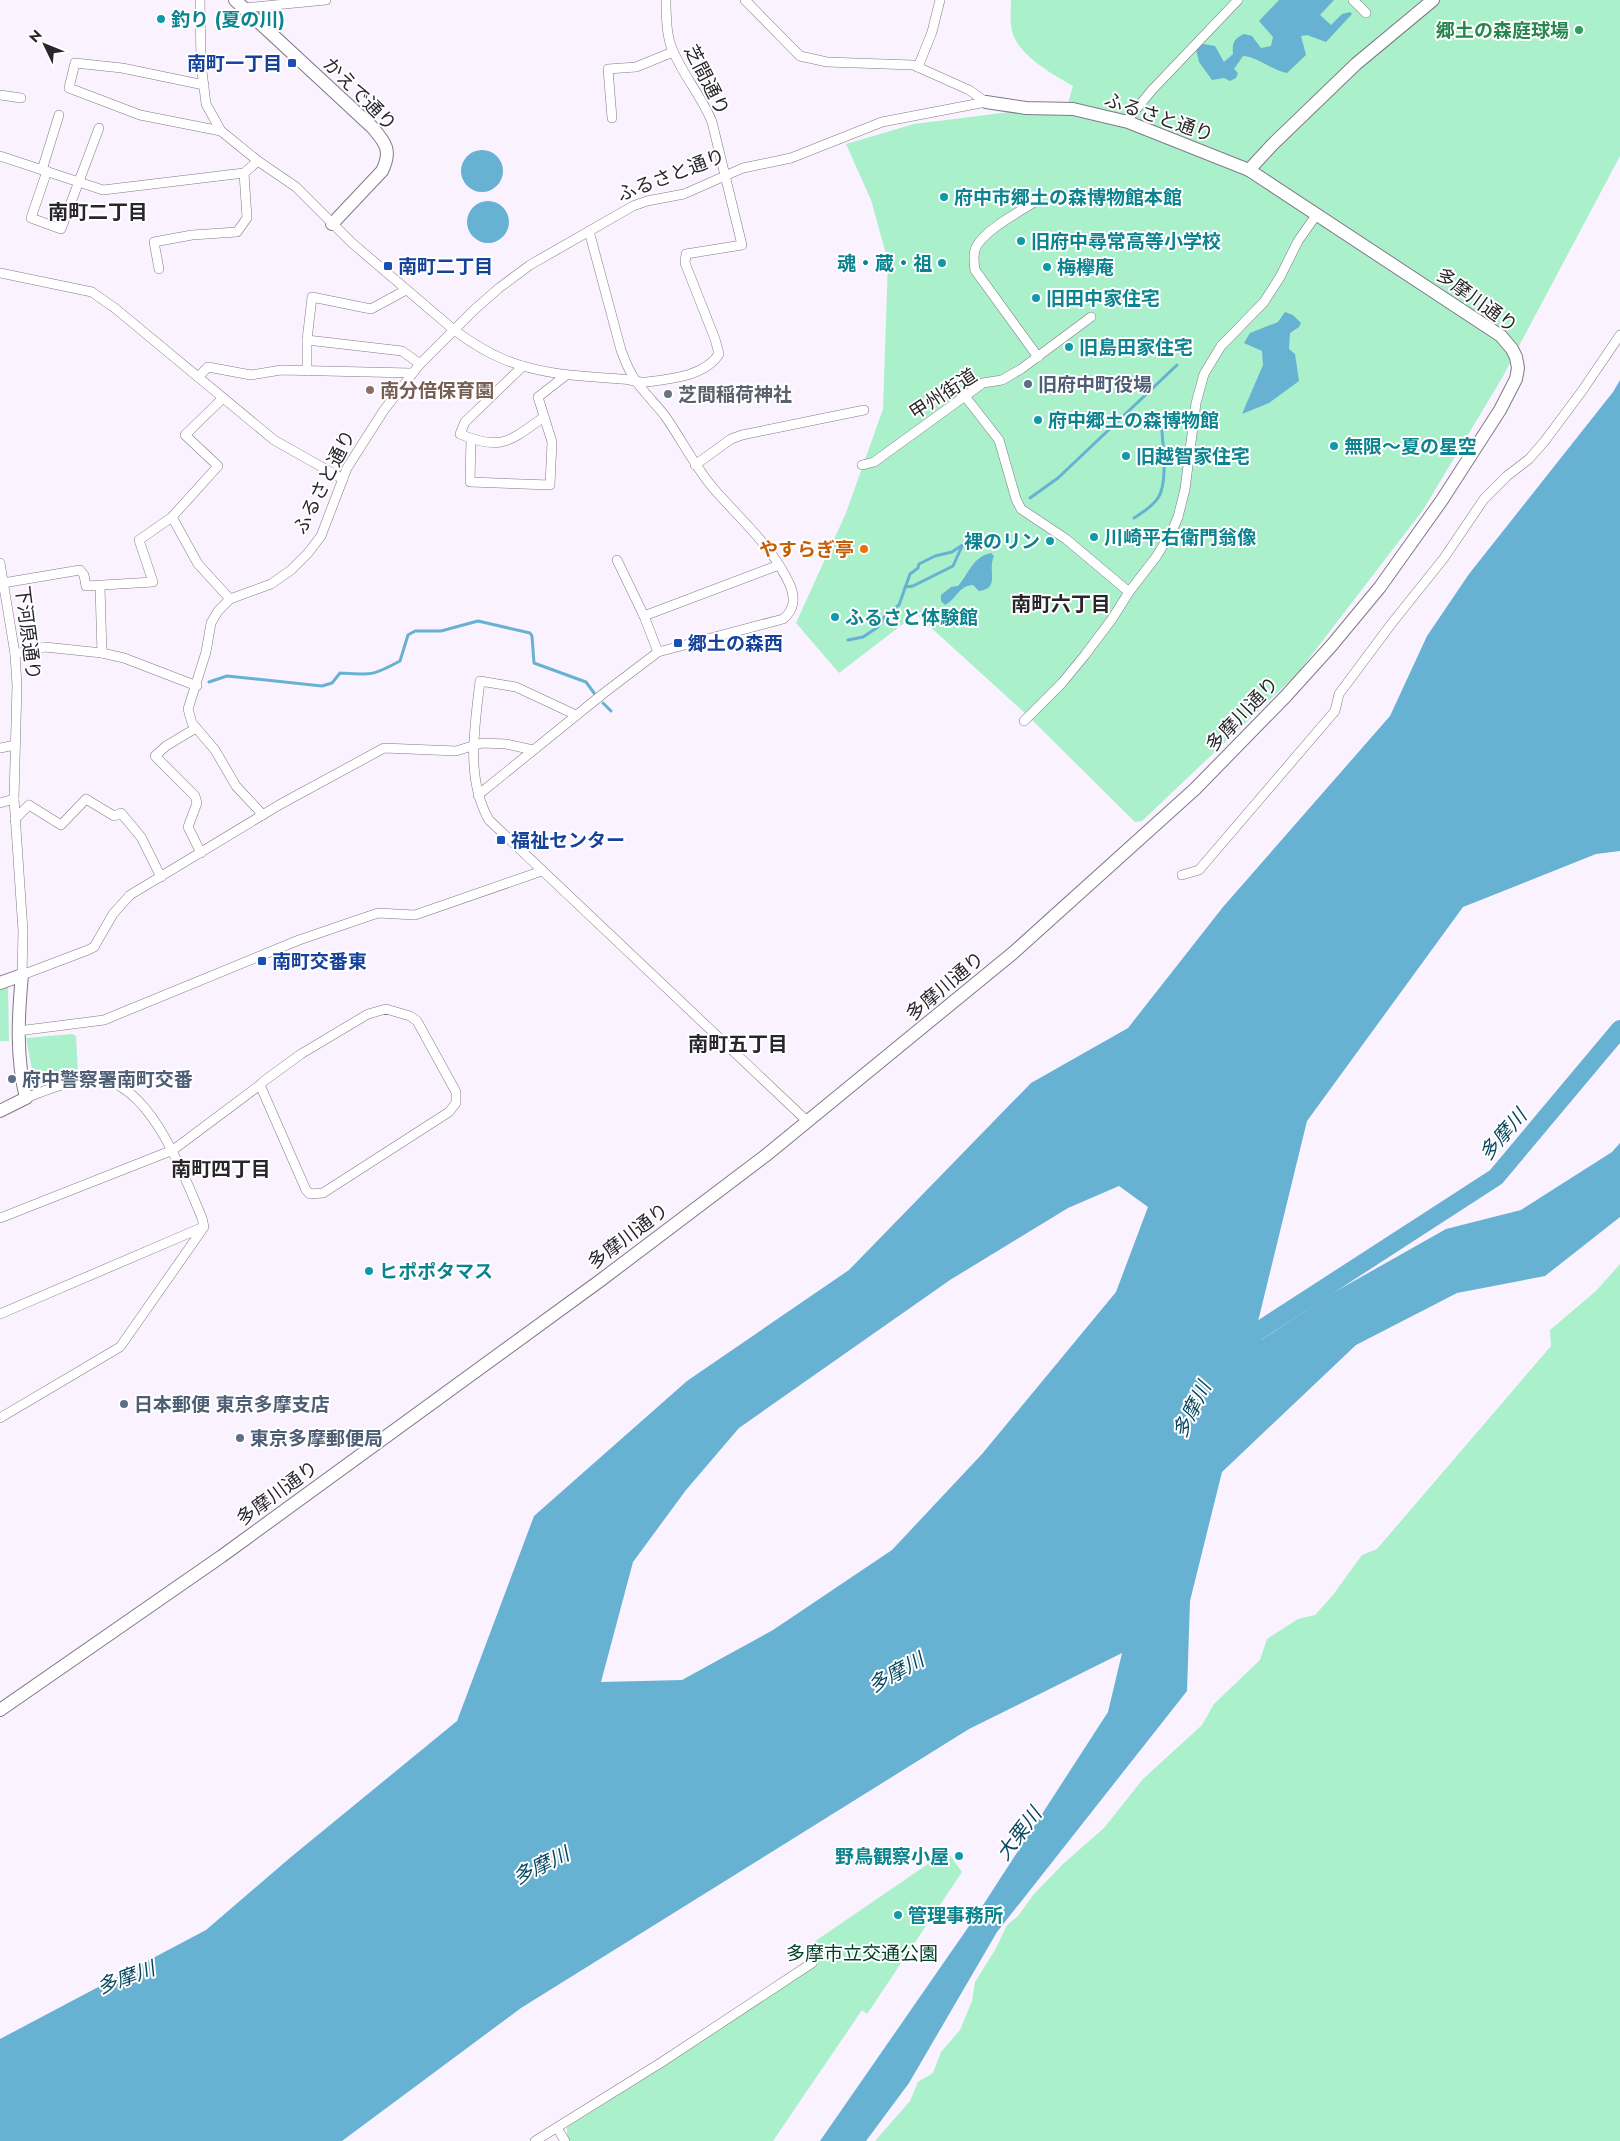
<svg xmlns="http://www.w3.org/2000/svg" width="1620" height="2141" viewBox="0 0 1620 2141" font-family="Jost,'Noto Sans JP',sans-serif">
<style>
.green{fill:#a9f0cb}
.water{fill:#67b1d3;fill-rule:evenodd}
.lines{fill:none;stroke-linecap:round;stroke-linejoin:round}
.stream{stroke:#67b1d3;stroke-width:3}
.river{stroke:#67b1d3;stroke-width:18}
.street-casing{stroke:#827a86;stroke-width:10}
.secondary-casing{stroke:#827a86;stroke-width:14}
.street{stroke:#fff;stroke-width:9}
.secondary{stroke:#fff;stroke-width:12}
.culture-dot{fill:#0f9aa8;stroke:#fff;stroke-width:2}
.leisure-dot{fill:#2e9e5b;stroke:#fff;stroke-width:2}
.transit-dot{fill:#1a4fb4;stroke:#fff;stroke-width:2}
.service-dot{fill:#5c6f8a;stroke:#fff;stroke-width:2}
.education-dot{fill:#8d6e63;stroke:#fff;stroke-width:2}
.worship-dot{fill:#6b7280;stroke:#fff;stroke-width:2}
.food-dot{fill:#e8710a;stroke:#fff;stroke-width:2}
.labels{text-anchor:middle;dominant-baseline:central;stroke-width:4;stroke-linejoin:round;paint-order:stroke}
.culture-label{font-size:19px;font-weight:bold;fill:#0d838f;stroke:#fff;text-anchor:start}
.leisure-label{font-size:19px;font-weight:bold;fill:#27864d;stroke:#fff;text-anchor:end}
.transit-label{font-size:19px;font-weight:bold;fill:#164399;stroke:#fff;text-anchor:start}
.street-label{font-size:19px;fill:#29262b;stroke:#fff}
.service-label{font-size:19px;font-weight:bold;fill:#4e5e75;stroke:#fff;text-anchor:start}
.education-label{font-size:19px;font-weight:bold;fill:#785e54;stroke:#fff;text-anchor:start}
.worship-label{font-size:19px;font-weight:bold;fill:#5b616d;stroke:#fff;text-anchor:start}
.food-label{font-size:19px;font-weight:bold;fill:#c56008;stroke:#fff;text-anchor:end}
.park-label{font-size:19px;fill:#034129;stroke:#fff}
.neighbourhood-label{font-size:20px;font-weight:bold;fill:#29262b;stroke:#fff}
.water-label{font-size:20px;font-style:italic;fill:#074860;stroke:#fff}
</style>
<rect width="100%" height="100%" fill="#faf2ff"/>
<g class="green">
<path d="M 1011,0 L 1620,0 L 1620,156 L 1502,378 L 1423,510 L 1297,674 L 1142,821 L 1135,822 L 1027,715 L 916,614 L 839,673 L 796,623 L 846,513 L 883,409 L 888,261 L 871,200 L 846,144 L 914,124 L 1019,111 L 1065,113 L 1073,86 C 1054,75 1026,60 1015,39 C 1009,27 1011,13 1011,0 Z"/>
<path d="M 8,987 L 9,1041 L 0,1041 L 0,990 Z"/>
<path d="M 72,1034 L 76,1036 L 78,1073 L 35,1085 L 26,1038 Z"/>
<path d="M 1620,1264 L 1620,2141 L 875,2141 L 910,2101 L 918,2082 L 933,2073 L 941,2052 L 960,2030 L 972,2001 L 975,1982 L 995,1950 L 1007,1925 L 1018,1916 L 1034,1894 L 1063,1864 L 1104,1828 L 1143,1779 L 1202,1725 L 1214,1704 L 1260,1660 L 1267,1639 L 1298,1619 L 1315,1615 L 1333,1595 L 1362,1555 L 1377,1549 L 1551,1346 L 1550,1330 L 1596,1291 Z"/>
<path d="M 947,1851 L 962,1872 L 867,2014 L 862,2010 L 773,2141 L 570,2141 L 567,2135 L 567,2127 L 658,2070 L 815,1965 L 810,1959 L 817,1953 L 811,1944 Z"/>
</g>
<g class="water">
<path d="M 1279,0 L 1334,0 L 1320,15 L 1331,25 L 1342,14 L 1350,12 L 1352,14 L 1326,42 L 1307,35 L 1301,36 L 1306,55 L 1287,73 C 1272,70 1255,56 1243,56 L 1234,69 L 1238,73 L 1236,78 L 1230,81 L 1224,78 L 1212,80 L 1199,62 L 1196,49 L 1203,44 L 1215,46 L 1224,62 L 1233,54 C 1232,42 1234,39 1244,34 L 1252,36 L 1261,48 L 1271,46 L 1273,37 L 1259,21 Z"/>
<circle cx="482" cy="171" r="21"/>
<circle cx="488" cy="222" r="21"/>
<path d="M 1285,312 L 1293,315 L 1301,323 L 1299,327 L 1290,333 L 1289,349 L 1295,354 L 1299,381 L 1269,403 L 1242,414 L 1263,365 L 1262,351 L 1244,343 L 1250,333 L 1278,322 Z"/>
<path d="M 1620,380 L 1620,851 L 1596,854 L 1463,907 L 1307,1121 L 1252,1346 L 1331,1294 L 1446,1229 L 1521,1210 L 1612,1152 L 1620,1143 L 1620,1217 L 1545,1276 L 1457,1293 L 1356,1345 L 1222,1472 L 1190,1601 L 1187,1691 L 997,1932 L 909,2083 L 866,2141 L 820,2141 L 976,1916 L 1108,1712 L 1122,1653 L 969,1729 L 521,2008 L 342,2141 L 0,2141 L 0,2039 L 206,1930 L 291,1857 L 457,1721 L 534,1516 L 687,1381 L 849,1270 L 1031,1083 L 1128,1028 L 1223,907 L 1390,716 L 1427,636 L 1469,574 L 1613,392 ZM 1119,1186 L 1148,1207 L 1116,1292 L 982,1454 L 892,1550 L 773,1630 L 682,1680 L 601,1682 L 633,1562 L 686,1490 L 739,1428 L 950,1280 L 1068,1208 Z"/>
<path d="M 991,553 L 994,556 C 987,571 1001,588 979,591 L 973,585 C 959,585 956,600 945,605 L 941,601 L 941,595 L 951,587 L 958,586 C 969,574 972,557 991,553 Z"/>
</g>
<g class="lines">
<g class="stream">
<path d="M 1030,498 L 1058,478 L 1177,365"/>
<path d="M 1134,518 C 1143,512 1152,507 1158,498 C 1169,482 1162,439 1161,419"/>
<path d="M 905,587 L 913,586 L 953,566 L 962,546"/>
<path d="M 848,640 L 863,637 L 878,627 L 885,616 L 899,605 L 910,574 L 918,568 L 919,564 L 935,556 L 952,552 L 979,534"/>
<path d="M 209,682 L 227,676 L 322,686 L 332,683 L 340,673 C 372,675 372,676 400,661 L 408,635 L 415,631 L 441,631 L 478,621 L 530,633 L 532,636 L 534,663 L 586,682 L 594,693"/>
<path d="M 603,703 L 611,711"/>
</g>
<path class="river" d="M 1244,1354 L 1255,1333 L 1496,1177 L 1620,1029"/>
<g class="street-casing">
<g id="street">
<path d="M 200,0 L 201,63 L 206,104 L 221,131 L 258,161 L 296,187 L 352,243 L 454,330 C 469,341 486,352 503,359 C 541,375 580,376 620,379 C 629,379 638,383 647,382 C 671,379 705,376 719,354 L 715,339 L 685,263 L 686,254 L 742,245 L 712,122 C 701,94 679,71 670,43 C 666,29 666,14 666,0"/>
<path d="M 745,0 L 800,56 L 827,62 L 913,65 L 969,90 L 986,102"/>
<path d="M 1353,0 L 1366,13"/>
<path d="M 244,8 L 326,0"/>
<path d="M 918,67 L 932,32 L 940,0"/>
<path d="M 204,85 L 122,68 L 75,63 L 69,88 L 140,115 L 221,131"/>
<path d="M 0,95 L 21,98"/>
<path d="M 612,118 L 608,69 L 636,67 L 673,52"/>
<path d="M 1129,118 L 1152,90 L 1238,0"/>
<path d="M 0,156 L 103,190 L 244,173 L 258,161"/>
<path d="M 42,170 L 59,115"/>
<path d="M 47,171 L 31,218 L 61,229 L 99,128"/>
<path d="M 1036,201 C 1021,211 980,232 975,250 C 973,257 974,263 975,270 L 1038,357"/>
<path d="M 159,269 L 154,242 L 192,235 L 237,232 L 247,218 L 244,173"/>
<path d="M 0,273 L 92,292 L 116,309 L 274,440 L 343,479"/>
<path d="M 307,340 L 402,351 L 420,364"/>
<path d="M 523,366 L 465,422 L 460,434 C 502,452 511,440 544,417"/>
<path d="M 307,371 L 307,340 L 312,297 L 371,309 L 406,290"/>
<path d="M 198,377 L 208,367 L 251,375 L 281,370 L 411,373"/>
<path d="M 964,395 L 999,440 L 1016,499 L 1021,509 L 1066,539 L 1129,592"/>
<path d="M 471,439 L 470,482 L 550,485 L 552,442 L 538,397 L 565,376"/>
<path d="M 695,465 L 731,439 L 742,435 L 864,410"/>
<path d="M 862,465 L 874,462 L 983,383 L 1002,380 L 1021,369 L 1091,317"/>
<path d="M 172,517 L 198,564 L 230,599"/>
<path d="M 617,560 L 644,616 L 658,652"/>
<path d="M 0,563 L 15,654 L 17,685 L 14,799 L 23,931 L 22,975 L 88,950 L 94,947 L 113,914 L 130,895 L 279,805 L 384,748 L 456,751 L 482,743 L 506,744 L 533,750"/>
<path d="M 3,583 L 80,570 L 84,575 L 86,586 L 153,582 L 139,540 L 172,517 L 218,466 L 185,435 L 223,398"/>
<path d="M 100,587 L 102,653"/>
<path d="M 644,616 L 779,565"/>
<path d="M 15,654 L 45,647 L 102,653 L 124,658 L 197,686"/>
<path d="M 576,715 L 516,687 L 480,681 C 475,726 465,778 489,820 L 807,1121"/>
<path d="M 1024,721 L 1062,683 L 1085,655 L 1112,619 L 1129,592 L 1156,557 L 1172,531 L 1178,517 L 1185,489 L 1196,403 L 1204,374 L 1221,346 L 1264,302 L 1280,277 L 1298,241 L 1317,214"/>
<path d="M 196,728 L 166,746 L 155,756 L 195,796 L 197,803 L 188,827 L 201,853"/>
<path d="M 0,748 L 15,745"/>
<path d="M 478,795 L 604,693 L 658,652 L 783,619 C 795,610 795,597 790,585 C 773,547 740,519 714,489 C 695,467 682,440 665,416 C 656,404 645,394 636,381 C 629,372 625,361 621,350 L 589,231"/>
<path d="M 0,803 L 14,799"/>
<path d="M 263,815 L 236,786 L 215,750 L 192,723 L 188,709 L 206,652 L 211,623 L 218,611 L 230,599 L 271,584 L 291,570 L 308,553 L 321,536 L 347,468 L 384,410 L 420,364 L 474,310 L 499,288 L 530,265 L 633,206 L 647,201 L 684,194 L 743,168 L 791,158 L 882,122 L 986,102"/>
<path d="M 15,819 L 29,805 L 61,825 L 86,799 L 114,816 L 121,813 L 141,837 L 161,877"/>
<path d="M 1182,875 L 1199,870 L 1335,711 L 1339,694 L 1392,623 L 1444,558 L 1484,499 L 1507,476 L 1529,459 L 1544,442 L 1582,391 L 1620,335"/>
<path d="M 18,1031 L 104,1020 L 299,940 L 378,913 L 415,915 L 542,871"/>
<path d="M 0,1218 L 173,1150 L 260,1085 L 264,1081 L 301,1054 L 368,1014 L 386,1009 L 410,1016 L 417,1021 L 456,1092 L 456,1103 L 449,1112 L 323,1193 L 310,1194 L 306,1190 L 260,1085"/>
<path d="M 0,1314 L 201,1228"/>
<path d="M 0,1418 L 120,1347 L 204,1227 L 202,1218 C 185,1178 151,1084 100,1080 C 76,1078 48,1089 26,1098"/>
<path d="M 557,2128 L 565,2141"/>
<path d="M 535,2141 L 662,2062 L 812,1963"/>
</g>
</g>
<g class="secondary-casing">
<g id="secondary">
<path d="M 235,0 L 372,127 C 386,143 392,151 382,171 L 332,224"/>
<path d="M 1249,170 L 1272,145 L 1356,64 L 1433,0"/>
<path d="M 0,983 L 22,975 C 18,1017 16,1057 26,1098 L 0,1111"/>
<path d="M 0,1710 L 222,1556 L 601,1280 L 765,1156 L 1013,953 L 1195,789 L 1285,697 L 1332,645 L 1380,587 L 1442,500 L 1500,410 L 1516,379 L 1518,368 L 1516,357 L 1512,349 L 1501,336 L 1249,170 L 1128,122 L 1073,109 L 1026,108 L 986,102"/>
</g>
</g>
<use href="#street" class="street"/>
<use href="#secondary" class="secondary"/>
</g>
<g class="culture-dot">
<circle cx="161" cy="19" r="5"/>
<circle cx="944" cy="197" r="5"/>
<circle cx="1021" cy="241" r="5"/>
<circle cx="942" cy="263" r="5"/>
<circle cx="1047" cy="267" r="5"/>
<circle cx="1036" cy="298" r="5"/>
<circle cx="1069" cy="347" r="5"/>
<circle cx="1038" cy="420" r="5"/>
<circle cx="1334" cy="446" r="5"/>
<circle cx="1126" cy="456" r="5"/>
<circle cx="1094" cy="537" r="5"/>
<circle cx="1050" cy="541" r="5"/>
<circle cx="835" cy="617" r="5"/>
<circle cx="369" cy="1271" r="5"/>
<circle cx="959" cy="1856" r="5"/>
<circle cx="898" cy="1915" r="5"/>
</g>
<circle class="leisure-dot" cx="1579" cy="30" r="5"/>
<g class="transit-dot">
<rect x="287" y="58" width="10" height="10" rx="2.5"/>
<rect x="383" y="261" width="10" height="10" rx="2.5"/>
<rect x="673" y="638" width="10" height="10" rx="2.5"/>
<rect x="496" y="835" width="10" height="10" rx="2.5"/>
<rect x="257" y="956" width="10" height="10" rx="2.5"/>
</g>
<g class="service-dot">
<circle cx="1028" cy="384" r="5"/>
<circle cx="12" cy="1079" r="5"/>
<circle cx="124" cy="1404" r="5"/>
<circle cx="240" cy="1438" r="5"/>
</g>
<circle class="education-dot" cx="370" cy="390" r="5"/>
<circle class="worship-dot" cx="668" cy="394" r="5"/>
<circle class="food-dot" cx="864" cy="549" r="5"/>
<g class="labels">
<g class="culture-label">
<text x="171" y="19">釣り (夏の川)</text>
<text x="954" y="197">府中市郷土の森博物館本館</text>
<text x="1031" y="241">旧府中尋常高等小学校</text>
<text x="932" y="263" text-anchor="end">魂・蔵・祖</text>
<text x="1057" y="267">梅欅庵</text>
<text x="1046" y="298">旧田中家住宅</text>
<text x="1079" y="347">旧島田家住宅</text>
<text x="1048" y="420">府中郷土の森博物館</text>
<text x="1344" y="446">無限～夏の星空</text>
<text x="1136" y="456">旧越智家住宅</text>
<text x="1104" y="537">川崎平右衛門翁像</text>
<text x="1040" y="541" text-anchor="end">裸のリン</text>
<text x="845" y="617">ふるさと体験館</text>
<text x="379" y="1271">ヒポポタマス</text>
<text x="949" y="1856" text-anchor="end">野鳥観察小屋</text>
<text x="908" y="1915">管理事務所</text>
</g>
<g class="leisure-label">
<text x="1569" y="30">郷土の森庭球場</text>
</g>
<g class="transit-label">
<text x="282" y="63" text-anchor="end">南町一丁目</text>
<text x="398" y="266">南町二丁目</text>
<text x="688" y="643">郷土の森西</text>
<text x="511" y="840">福祉センター</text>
<text x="272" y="961">南町交番東</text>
</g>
<g class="street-label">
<text transform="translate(707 80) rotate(63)">芝間通り</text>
<text transform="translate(360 94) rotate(45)">かえで通り</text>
<text transform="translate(1159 117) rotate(19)">ふるさと通り</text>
<text transform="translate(671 175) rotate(-21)">ふるさと通り</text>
<text transform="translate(1477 300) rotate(36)">多摩川通り</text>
<text transform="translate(943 394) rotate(-33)">甲州街道</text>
<text transform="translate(324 482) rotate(-63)">ふるさと通り</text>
<text transform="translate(28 633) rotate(83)">下河原通り</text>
<text transform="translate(1242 714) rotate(-46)">多摩川通り</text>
<text transform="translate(945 986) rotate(-40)">多摩川通り</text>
<text transform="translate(628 1236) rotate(-37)">多摩川通り</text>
<text transform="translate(277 1493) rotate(-36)">多摩川通り</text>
</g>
<g class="service-label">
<text x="1038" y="384">旧府中町役場</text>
<text x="22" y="1079">府中警察署南町交番</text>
<text x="134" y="1404">日本郵便 東京多摩支店</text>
<text x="250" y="1438">東京多摩郵便局</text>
</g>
<g class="education-label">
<text x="380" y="390">南分倍保育園</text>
</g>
<g class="worship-label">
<text x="678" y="394">芝間稲荷神社</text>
</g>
<g class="food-label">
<text x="854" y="549">やすらぎ亭</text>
</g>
<g class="park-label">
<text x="862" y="1953">多摩市立交通公園</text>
</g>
<g class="neighbourhood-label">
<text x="98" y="212">南町二丁目</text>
<text x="1061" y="604">南町六丁目</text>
<text x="738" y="1044">南町五丁目</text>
<text x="221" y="1169">南町四丁目</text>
</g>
<g class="water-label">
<text transform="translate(1503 1135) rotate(-49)">多摩川</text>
<text transform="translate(1192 1410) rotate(-63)">多摩川</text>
<text transform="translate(896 1673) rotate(-29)">多摩川</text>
<text transform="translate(1019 1834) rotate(-53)">大栗川</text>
<text transform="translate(541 1866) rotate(-26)">多摩川</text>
<text transform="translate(126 1978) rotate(-20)">多摩川</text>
</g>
</g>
<g transform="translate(45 45) rotate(313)" stroke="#ffffff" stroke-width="4" paint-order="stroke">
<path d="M0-4L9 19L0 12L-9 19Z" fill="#29262b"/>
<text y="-8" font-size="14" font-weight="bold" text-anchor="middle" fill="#29262b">N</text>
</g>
</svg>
